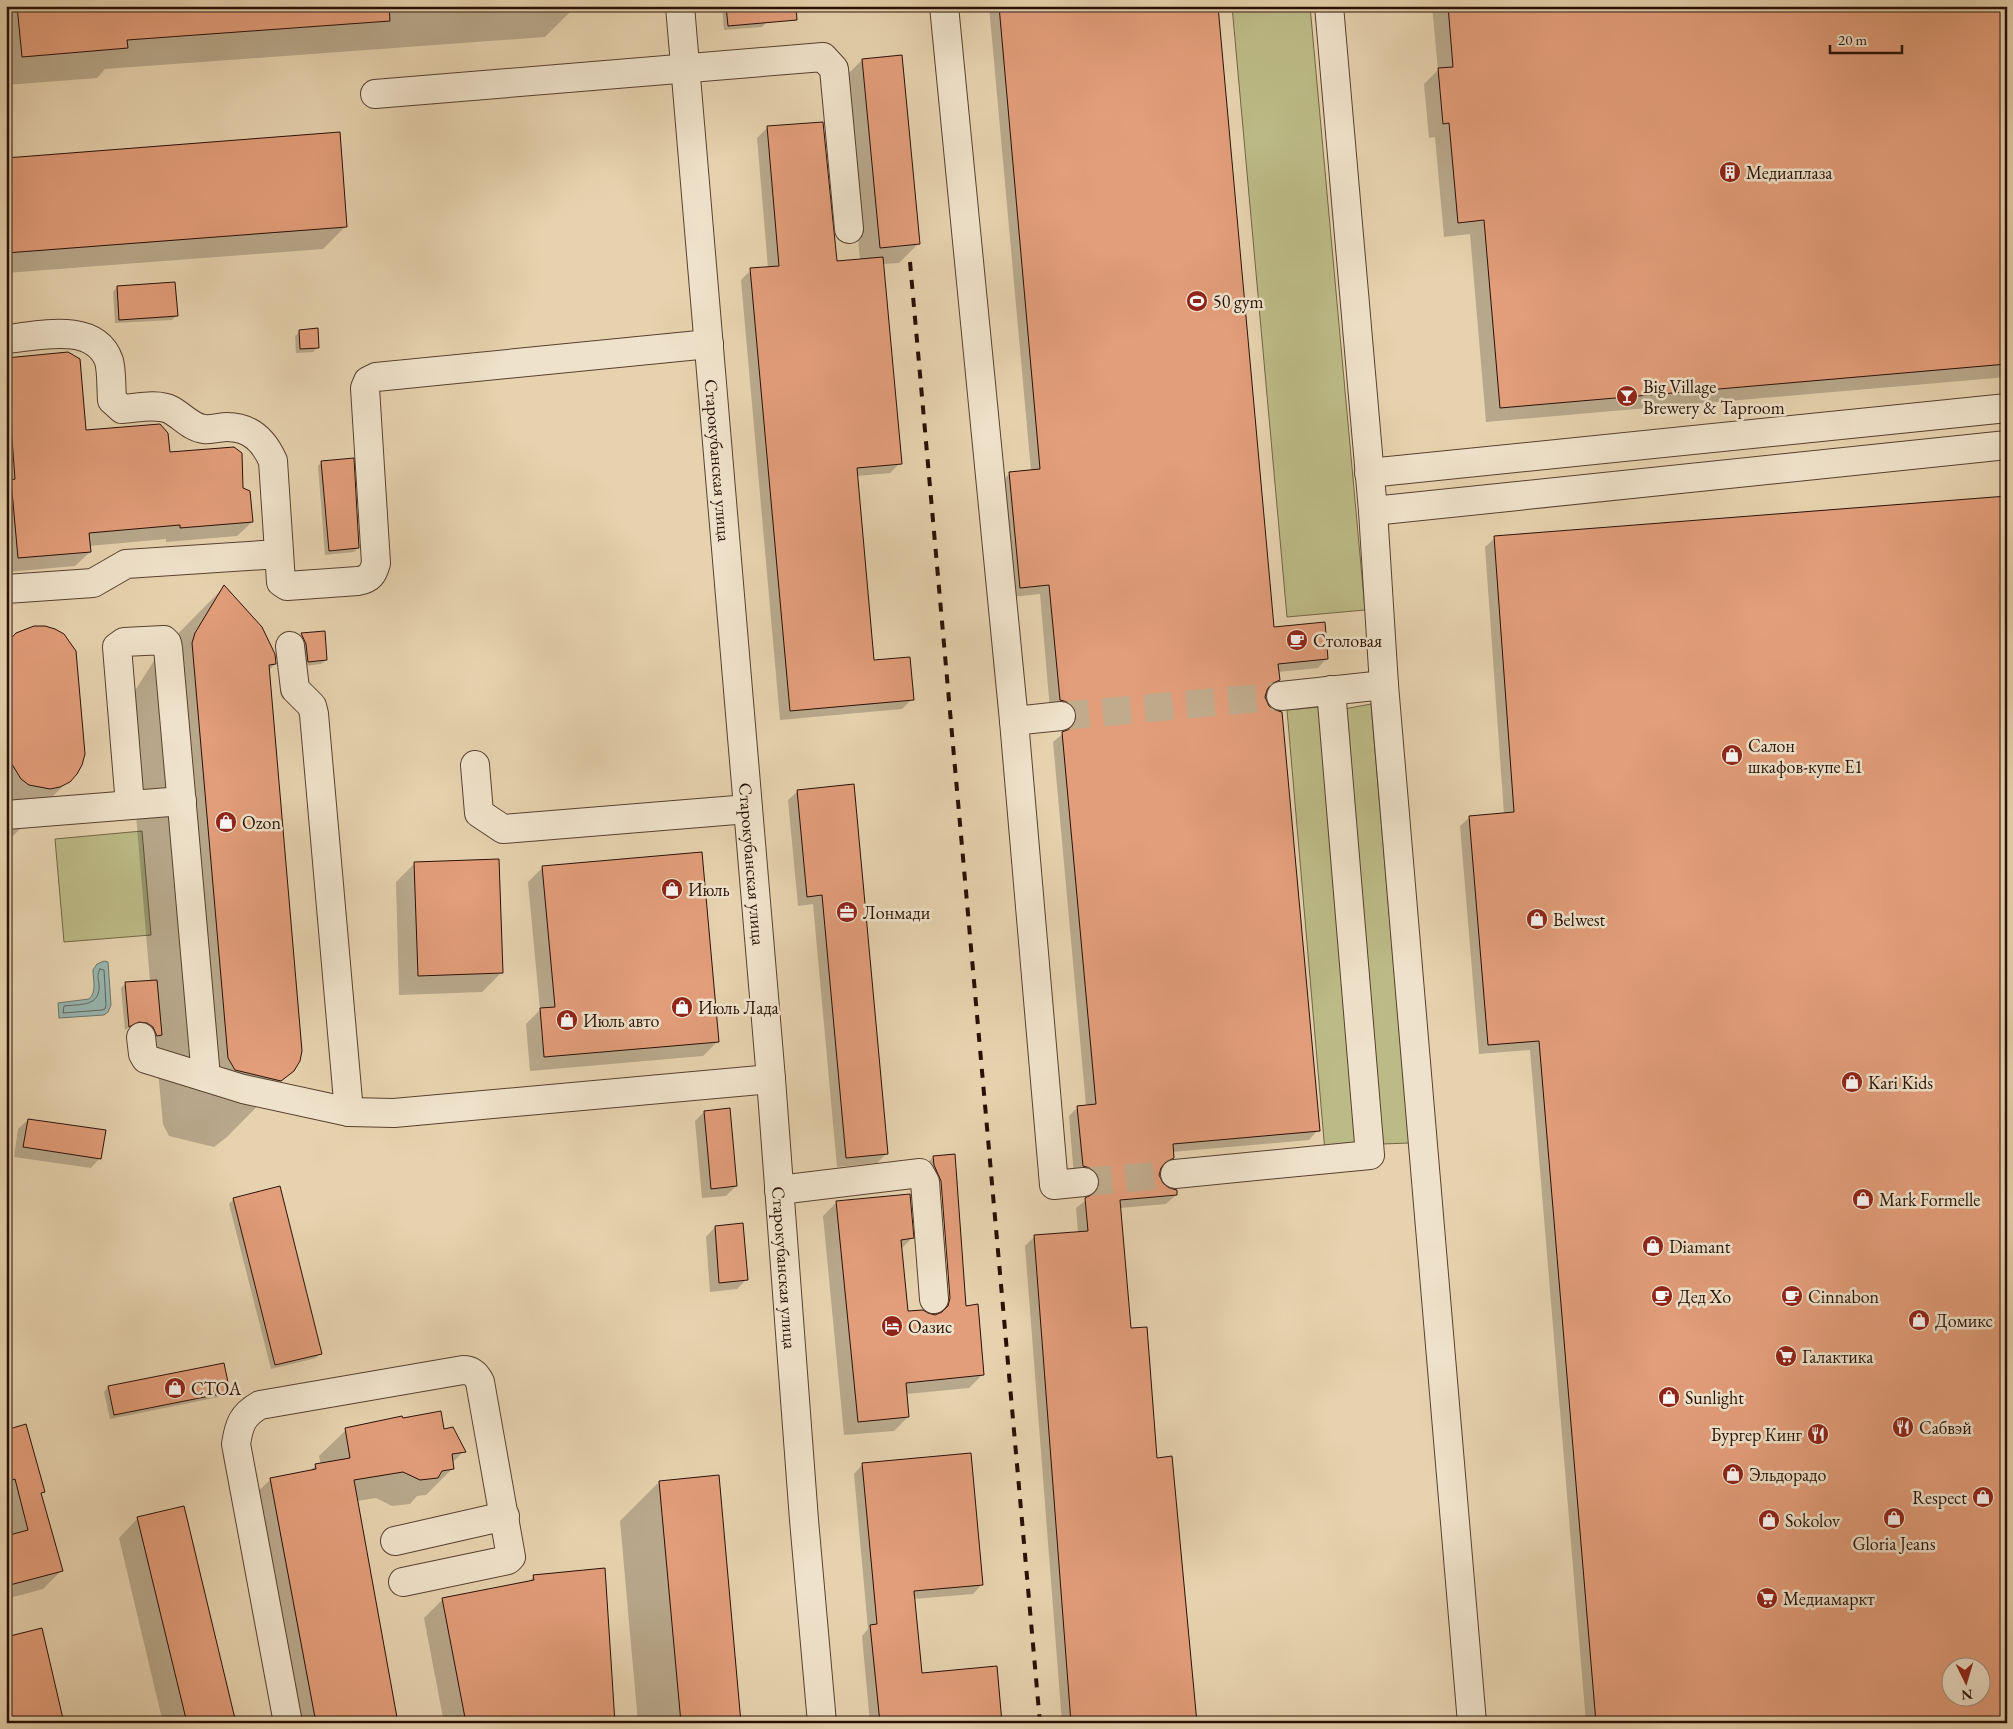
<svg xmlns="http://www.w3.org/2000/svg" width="2013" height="1729" viewBox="0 0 2013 1729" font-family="'EB Garamond',serif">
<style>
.green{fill:#bcba86;stroke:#726546}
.water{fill:#97b6b0;stroke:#6b746c}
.shadow{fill:#0003;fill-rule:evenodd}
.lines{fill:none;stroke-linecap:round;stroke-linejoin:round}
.shore{stroke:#60635b;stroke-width:1}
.building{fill:#e29d7a;stroke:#291006;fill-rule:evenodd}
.minor-tunnel{stroke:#c0ab8c;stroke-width:28;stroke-dasharray:28 14;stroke-linecap:butt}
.minor-casing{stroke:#584030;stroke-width:30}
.minor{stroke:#efe2ca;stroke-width:28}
.rail{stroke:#291006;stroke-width:4;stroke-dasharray:9 9;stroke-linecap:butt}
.labels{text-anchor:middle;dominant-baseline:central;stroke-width:5;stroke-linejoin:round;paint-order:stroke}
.poi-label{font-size:18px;fill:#291006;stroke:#efe2ca;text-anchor:start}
.street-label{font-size:18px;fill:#291006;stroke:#efe2ca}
</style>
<rect width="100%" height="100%" fill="#e6d2ae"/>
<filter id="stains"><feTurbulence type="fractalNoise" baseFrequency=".004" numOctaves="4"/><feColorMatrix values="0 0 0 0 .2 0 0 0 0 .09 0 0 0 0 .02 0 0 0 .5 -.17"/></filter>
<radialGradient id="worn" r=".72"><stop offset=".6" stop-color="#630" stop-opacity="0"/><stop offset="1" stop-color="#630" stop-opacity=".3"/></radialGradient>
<g class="green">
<path d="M 1232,6 L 1310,6 L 1365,610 L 1287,617 Z"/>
<path d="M 1371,704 L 1409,1143 L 1382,1144 L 1344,709 Z"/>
<path d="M 1320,707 L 1362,1149 L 1325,1152 L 1287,710 Z"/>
<path d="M 142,831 L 151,935 L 64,942 L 55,839 Z"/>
</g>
<path class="water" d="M 104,961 L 108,962 L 111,1005 L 108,1012 L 104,1015 L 59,1018 L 58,1003 L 89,999 C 97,992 93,980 93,970 L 97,964 Z"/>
<g class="shadow">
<path d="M 6,6 L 575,6 L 575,7 L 545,37 L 105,69 L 97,78 L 6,85 Z"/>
<path d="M 722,6 L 765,6 L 767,22 L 762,27 L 724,30 Z"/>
<path d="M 989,6 L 1217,6 L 1273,628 L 1327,658 L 1318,668 L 1278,672 L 1278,680 L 1265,691 L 1264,697 L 1318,1130 L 1309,1140 L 1172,1152 L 1173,1158 L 1159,1169 L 1158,1175 L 1162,1184 L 1176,1195 L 1166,1204 L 1120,1208 L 1130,1329 L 1156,1459 L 1195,1723 L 1062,1723 L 1025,1246 L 1035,1236 L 1078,1233 L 1076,1208 L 1090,1197 L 1091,1191 L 1074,1176 L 1069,1116 L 1078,1107 L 1086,1106 L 1053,742 L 1066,731 L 1068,724 L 1050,710 L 1040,594 L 1010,597 L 1000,483 L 1010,473 L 1031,471 Z"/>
<path d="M 1432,6 L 2007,6 L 2007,377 L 1486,422 L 1470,234 L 1444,237 L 1435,137 L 1429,138 L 1424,84 L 1438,70 Z"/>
<path d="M 862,60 L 919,243 L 899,263 L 883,264 L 900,463 L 890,473 L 857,476 L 873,661 L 912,699 L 902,709 L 780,720 L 741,280 L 751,270 L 768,268 L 757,138 L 767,128 L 836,262 L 860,260 L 843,79 Z"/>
<path d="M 6,159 L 346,226 L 323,249 L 6,273 Z"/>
<path d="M 117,287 L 176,316 L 172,320 L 115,323 L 113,292 Z"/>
<path d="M 300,331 L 318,347 L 313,352 L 296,353 L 295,336 Z"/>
<path d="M 6,359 L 85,431 L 168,454 L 252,522 L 237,536 L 166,542 L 166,539 L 89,546 L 90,552 L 75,566 L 6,572 Z"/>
<path d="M 322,462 L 358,548 L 354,552 L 325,555 L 318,466 Z"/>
<path d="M 1495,538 L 2007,1723 L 1586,1723 L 1530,1050 L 1479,1054 L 1460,826 L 1470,817 L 1504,814 L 1485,547 ZM 1950,1666 L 1980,1666 L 1980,1696 L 1950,1696 Z"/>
<path d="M 224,587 L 275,664 L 268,671 L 293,1070 L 227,1137 L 214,1147 L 169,1136 L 163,1124 L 155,1039 L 152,1040 L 142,1026 L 133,1025 L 125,1030 L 121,988 L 125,984 L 150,981 L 127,709 L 129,700 L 159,653 Z"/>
<path d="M 302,634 L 326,660 L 321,664 L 304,666 L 298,638 Z"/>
<path d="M 6,645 L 76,773 L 6,843 Z"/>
<path d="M 798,791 L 887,1153 L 877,1163 L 837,1167 L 813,904 L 798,906 L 788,800 Z"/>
<path d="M 415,863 L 502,972 L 482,992 L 399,995 L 396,882 Z"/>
<path d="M 543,867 L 718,1041 L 703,1056 L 530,1071 L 526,1024 L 540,1010 L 528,882 Z"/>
<path d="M 704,1112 L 736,1186 L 726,1196 L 702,1198 L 695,1121 Z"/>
<path d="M 28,1120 L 100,1158 L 91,1168 L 14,1157 L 18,1129 Z"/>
<path d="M 953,1155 L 965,1307 L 983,1374 L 969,1388 L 906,1394 L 908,1417 L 894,1431 L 844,1435 L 823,1216 L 837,1202 L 912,1238 L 901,1249 L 907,1313 L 936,1316 L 927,1195 L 920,1171 L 933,1157 ZM 941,1174 L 951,1302 L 949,1302 L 939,1175 Z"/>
<path d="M 234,1199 L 321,1353 L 316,1358 L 271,1369 L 229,1204 Z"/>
<path d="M 715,1227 L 746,1280 L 737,1289 L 710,1292 L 706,1237 Z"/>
<path d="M 108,1387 L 229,1391 L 224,1396 L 110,1419 L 104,1392 Z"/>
<path d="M 402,1420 L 443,1430 L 464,1451 L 452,1463 L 453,1468 L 426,1495 L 417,1496 L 410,1504 L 392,1506 L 376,1498 L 357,1501 L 397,1723 L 285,1723 L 244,1505 L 271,1479 L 310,1471 L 316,1465 L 321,1465 L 319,1456 L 346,1430 Z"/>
<path d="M 6,1431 L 43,1491 L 40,1494 L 61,1571 L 43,1589 L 6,1599 Z"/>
<path d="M 863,1464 L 982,1584 L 973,1594 L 914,1599 L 920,1674 L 1001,1723 L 870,1723 L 862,1636 L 868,1629 L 854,1474 Z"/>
<path d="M 659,1482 L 740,1723 L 638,1723 L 620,1521 Z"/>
<path d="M 138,1518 L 235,1723 L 163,1723 L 119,1538 Z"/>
<path d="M 534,1576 L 614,1723 L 444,1723 L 424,1618 L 443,1599 L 527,1583 Z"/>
</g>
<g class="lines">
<path class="shore" d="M 100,969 L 104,970 L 106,1005 L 105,1009 L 102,1010 L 63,1013 L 64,1006 C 80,1004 101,1007 99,984 C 98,979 97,974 100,969 Z"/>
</g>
<g class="building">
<path d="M 17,6 L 389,6 L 390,21 L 127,40 L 128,48 L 22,57 Z"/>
<path d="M 726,6 L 796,6 L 797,20 L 728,26 Z"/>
<path d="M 999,6 L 1218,6 L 1274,627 L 1325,622 L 1328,659 L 1278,664 L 1280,680 L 1271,684 L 1267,690 L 1265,697 L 1269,706 L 1275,710 L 1282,712 L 1320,1131 L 1173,1144 L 1174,1158 L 1166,1162 L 1161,1168 L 1159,1175 L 1163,1183 L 1169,1188 L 1177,1190 L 1177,1195 L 1120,1200 L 1131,1328 L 1147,1327 L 1157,1458 L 1172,1456 L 1197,1723 L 1071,1723 L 1034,1235 L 1088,1231 L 1085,1198 L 1093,1194 L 1098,1188 L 1100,1181 L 1096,1173 L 1090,1168 L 1083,1166 L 1077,1106 L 1096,1104 L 1062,732 L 1070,729 L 1075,723 L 1076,714 L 1074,707 L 1068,702 L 1060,700 L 1049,585 L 1020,588 L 1009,472 L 1040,469 Z"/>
<path d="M 1448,6 L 2007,6 L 2007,364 L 1500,408 L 1484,220 L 1458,223 L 1449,123 L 1443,124 L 1438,68 L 1453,67 Z"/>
<path d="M 902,55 L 920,244 L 880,248 L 862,59 Z"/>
<path d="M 823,122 L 837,261 L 883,257 L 902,464 L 857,468 L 874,660 L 910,657 L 914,700 L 790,711 L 750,268 L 779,266 L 767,126 Z"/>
<path d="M 340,132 L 347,227 L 6,253 L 6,158 Z"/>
<path d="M 175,282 L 178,316 L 119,320 L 117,286 Z"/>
<path d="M 318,328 L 319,348 L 300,349 L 299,330 Z"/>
<path d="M 68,352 L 80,359 L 86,430 L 160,424 L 168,433 L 170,452 L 234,447 L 242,453 L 243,488 L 250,491 L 253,522 L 180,528 L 180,525 L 89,533 L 91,552 L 18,558 L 11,480 L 15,479 L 6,358 Z"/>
<path d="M 354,458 L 359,548 L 329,551 L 321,461 Z"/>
<path d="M 2007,496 L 2007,1723 L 1596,1723 L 1539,1041 L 1488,1045 L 1469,816 L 1514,812 L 1494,536 ZM 1950,1666 L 1980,1666 L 1980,1696 L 1950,1696 Z"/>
<path d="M 224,585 L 262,627 L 275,654 L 276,664 L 269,665 L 302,1051 L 300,1061 L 294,1071 L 281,1081 L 235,1070 L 228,1058 L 192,643 L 195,633 Z"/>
<path d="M 34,626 L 45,626 L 55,629 L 64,634 L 76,651 L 85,754 L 82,765 L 77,774 L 70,782 L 60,787 L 50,789 L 29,785 L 21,779 L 10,761 L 6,721 L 6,644 L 16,633 Z"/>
<path d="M 325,631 L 327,660 L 308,662 L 306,644 L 301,633 Z"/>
<path d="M 854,784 L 888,1154 L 846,1158 L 822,895 L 807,897 L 797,790 Z"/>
<path d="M 702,852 L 719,1042 L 544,1057 L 540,1008 L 555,1007 L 542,866 Z"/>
<path d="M 499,859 L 503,973 L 418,976 L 414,862 Z"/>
<path d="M 157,980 L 162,1035 L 157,1036 L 153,1027 L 147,1023 L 139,1022 L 129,1027 L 125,982 Z"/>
<path d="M 730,1108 L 737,1186 L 711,1189 L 704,1111 Z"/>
<path d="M 28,1119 L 106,1130 L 101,1159 L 23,1147 Z"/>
<path d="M 955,1154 L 966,1306 L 978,1304 L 984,1375 L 906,1383 L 909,1417 L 858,1422 L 836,1201 L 910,1194 L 914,1238 L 901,1240 L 908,1311 L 923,1310 L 928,1313 L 935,1315 L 942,1312 L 948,1306 L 950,1298 L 941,1181 L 934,1165 L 933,1156 Z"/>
<path d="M 280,1186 L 322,1354 L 275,1365 L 233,1198 Z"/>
<path d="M 743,1223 L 748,1280 L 719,1283 L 715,1226 Z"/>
<path d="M 224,1363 L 230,1392 L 114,1415 L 108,1386 Z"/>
<path d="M 441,1411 L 444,1429 L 453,1427 L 466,1452 L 452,1454 L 454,1469 L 442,1471 L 438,1478 L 420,1480 L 403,1472 L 354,1480 L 398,1723 L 316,1723 L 270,1478 L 316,1469 L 315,1464 L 350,1458 L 345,1428 L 402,1416 L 403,1418 Z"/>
<path d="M 26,1424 L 45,1492 L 41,1493 L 63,1571 L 6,1586 L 6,1536 L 28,1530 L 15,1479 L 6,1482 L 6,1430 Z"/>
<path d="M 971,1453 L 983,1585 L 914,1591 L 922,1673 L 997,1666 L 1002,1723 L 880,1723 L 870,1625 L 877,1624 L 862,1463 Z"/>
<path d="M 719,1475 L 741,1723 L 681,1723 L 659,1481 Z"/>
<path d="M 184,1506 L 236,1723 L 187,1723 L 137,1517 Z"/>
<path d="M 605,1568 L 615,1723 L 466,1723 L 442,1598 L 534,1580 L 533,1575 Z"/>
<path d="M 42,1628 L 64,1723 L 6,1723 L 6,1637 Z"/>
</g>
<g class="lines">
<g class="minor-tunnel">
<path d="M 1061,716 L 1281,696"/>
<path d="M 1084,1182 L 1175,1174"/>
</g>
<g class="minor-casing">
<g id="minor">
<path id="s1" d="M 680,6 L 771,1079 L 804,1520 L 822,1723"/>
<path d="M 944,6 L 1014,721"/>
<path d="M 1329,6 L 1373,511 L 1384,685 L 1472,1723"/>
<path d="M 375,94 L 823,57 L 834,69 L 849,229"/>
<path d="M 6,339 C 38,336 95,321 109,361 C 112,372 111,388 112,400 L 122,409 C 137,408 158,403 171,410 C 182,416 192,428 204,429 C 212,430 220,427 227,427 C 251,427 264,441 273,461 L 281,582 L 287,586 L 358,581 C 370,579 373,574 376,563 L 365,388 L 368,381 L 376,377 L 709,344"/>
<path d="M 1369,473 L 2007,408"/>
<path d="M 1373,511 L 2007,445"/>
<path d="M 6,589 L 93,583 L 126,564 L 279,554"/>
<path d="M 290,646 L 295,689 L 312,706 L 314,714 L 349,1112"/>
<path d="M 1281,696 L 1384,685"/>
<path d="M 1061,716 L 1014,721 L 1054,1185 L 1084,1182"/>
<path d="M 475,765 L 479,813 L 503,829 L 748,809"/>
<path d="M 130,805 L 117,647 L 124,642 L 164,640 L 167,643 L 168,648 L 206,1077"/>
<path d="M 6,815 L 182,801"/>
<path d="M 141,1037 L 143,1054 L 146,1059 L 243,1089 L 349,1112 L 394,1113 L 771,1079"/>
<path d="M 1175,1174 L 1370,1155 L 1331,690"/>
<path d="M 779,1190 L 920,1173 L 925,1182 L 934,1299"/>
<path d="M 395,1541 L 505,1516"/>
<path d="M 288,1723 L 236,1444 C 239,1425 242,1415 260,1405 L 463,1370 C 472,1370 476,1374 480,1382 L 511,1557 L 508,1560 L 403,1582"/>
</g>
</g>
<use href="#minor" class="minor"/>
<path class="rail" d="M 910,262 L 1040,1723"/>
</g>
<defs>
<g id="building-disc" transform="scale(1.125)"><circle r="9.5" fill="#8f2418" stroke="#efe2ca"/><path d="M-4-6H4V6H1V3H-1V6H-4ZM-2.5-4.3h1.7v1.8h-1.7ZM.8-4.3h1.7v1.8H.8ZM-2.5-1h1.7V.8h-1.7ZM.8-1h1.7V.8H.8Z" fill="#fff"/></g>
<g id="stadium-disc" transform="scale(1.125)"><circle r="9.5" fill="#8f2418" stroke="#efe2ca"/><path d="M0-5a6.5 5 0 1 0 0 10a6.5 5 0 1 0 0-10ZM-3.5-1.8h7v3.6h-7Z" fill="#fff"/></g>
<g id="bar-disc" transform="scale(1.125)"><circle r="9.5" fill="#8f2418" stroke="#efe2ca"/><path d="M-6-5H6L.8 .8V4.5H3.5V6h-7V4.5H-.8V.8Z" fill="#fff"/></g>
<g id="cafe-disc" transform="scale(1.125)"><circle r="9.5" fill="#8f2418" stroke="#efe2ca"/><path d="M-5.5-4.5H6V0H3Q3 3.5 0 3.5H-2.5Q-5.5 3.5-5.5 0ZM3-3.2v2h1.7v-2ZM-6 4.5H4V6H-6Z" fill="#fff"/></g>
<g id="shop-disc" transform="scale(1.125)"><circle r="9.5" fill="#8f2418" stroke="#efe2ca"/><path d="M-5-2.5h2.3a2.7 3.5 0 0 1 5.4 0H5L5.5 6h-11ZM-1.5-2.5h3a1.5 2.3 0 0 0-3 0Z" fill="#fff"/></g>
<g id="office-disc" transform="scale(1.125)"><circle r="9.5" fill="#8f2418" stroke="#efe2ca"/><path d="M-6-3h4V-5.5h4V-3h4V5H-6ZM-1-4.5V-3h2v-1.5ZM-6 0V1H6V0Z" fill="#fff"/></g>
<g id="hotel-disc" transform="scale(1.125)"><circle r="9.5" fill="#8f2418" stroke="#efe2ca"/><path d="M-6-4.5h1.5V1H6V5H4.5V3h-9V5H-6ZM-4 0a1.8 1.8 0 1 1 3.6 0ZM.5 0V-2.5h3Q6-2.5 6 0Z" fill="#fff"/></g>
<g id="supermarket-disc" transform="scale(1.125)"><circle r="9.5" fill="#8f2418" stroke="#efe2ca"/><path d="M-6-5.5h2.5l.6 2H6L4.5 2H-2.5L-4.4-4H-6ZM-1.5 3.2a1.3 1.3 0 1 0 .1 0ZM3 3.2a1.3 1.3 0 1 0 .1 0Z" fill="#fff"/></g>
<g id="restaurant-disc" transform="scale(1.125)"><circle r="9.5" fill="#8f2418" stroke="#efe2ca"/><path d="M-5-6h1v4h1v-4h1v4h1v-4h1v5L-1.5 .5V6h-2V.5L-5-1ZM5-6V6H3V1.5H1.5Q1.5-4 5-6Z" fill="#fff"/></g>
</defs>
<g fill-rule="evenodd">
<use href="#building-disc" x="1730" y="172"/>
<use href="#stadium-disc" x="1197" y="301"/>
<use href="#bar-disc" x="1627" y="396"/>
<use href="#cafe-disc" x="1297" y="640"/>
<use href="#shop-disc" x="1732" y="755"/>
<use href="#shop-disc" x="226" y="822"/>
<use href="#shop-disc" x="672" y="889"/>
<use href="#office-disc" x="847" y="912"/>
<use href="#shop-disc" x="1537" y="919"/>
<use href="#shop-disc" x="682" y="1007"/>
<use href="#shop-disc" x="567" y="1020"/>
<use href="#shop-disc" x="1852" y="1082"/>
<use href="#shop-disc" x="1863" y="1199"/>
<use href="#shop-disc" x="1653" y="1246"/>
<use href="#cafe-disc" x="1662" y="1296"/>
<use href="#cafe-disc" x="1792" y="1296"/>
<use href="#shop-disc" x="1919" y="1320"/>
<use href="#hotel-disc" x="892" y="1326"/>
<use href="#supermarket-disc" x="1786" y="1356"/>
<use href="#shop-disc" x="175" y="1388"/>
<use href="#shop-disc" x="1669" y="1397"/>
<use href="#restaurant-disc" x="1903" y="1427"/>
<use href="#restaurant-disc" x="1818" y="1434"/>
<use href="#shop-disc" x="1733" y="1474"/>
<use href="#shop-disc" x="1983" y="1497"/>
<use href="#shop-disc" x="1894" y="1518"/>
<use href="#shop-disc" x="1769" y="1520"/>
<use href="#supermarket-disc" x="1767" y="1598"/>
</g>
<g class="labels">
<g class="poi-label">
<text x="1746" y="172">Медиаплаза</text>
<text x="1213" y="301">50 gym</text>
<text x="1643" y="386">Big Village<tspan x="1643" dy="21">Brewery &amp; Taproom</tspan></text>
<text x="1313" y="640">Столовая</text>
<text x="1748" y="745">Салон<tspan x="1748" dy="21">шкафов-купе Е1</tspan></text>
<text x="242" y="822">Ozon</text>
<text x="688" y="889">Июль</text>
<text x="863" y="912">Лонмади</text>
<text x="1553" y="919">Belwest</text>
<text x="698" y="1007">Июль Лада</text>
<text x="583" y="1020">Июль авто</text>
<text x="1868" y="1082">Kari Kids</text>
<text x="1879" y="1199">Mark Formelle</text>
<text x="1669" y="1246">Diamant</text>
<text x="1678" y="1296">Дед Хо</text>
<text x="1808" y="1296">Cinnabon</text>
<text x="1935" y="1320">Домикс</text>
<text x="908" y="1326">Оазис</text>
<text x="1802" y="1356">Галактика</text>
<text x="191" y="1388">СТОА</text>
<text x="1685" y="1397">Sunlight</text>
<text x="1919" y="1427">Сабвэй</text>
<text x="1802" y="1434" text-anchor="end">Бургер Кинг</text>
<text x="1749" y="1474">Эльдорадо</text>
<text x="1967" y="1497" text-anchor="end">Respect</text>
<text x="1785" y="1520">Sokolov</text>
<text x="1894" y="1543" text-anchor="middle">Gloria Jeans</text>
<text x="1783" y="1598">Медиамаркт</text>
</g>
<g class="street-label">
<text stroke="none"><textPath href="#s1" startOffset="456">Старокубанская улица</textPath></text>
<text stroke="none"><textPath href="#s1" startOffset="861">Старокубанская улица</textPath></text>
<text stroke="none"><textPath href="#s1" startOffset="1266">Старокубанская улица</textPath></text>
</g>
</g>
<rect width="2013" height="1729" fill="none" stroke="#e6d2ae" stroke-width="25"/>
<rect x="8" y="8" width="1998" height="1714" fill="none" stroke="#291006" stroke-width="2.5"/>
<rect x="12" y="12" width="1988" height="1704" fill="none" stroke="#291006"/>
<g transform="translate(1966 1682) rotate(175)"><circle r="24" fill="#efe2ca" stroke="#a08e7c"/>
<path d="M0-4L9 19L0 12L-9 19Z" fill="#8f2418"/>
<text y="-8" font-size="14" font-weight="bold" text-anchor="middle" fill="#291006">N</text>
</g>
<path d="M1830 45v8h72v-8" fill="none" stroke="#291006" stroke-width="2.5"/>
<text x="1838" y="45" font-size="15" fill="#291006" stroke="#efe2ca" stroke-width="4" paint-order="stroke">20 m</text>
<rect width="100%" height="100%" filter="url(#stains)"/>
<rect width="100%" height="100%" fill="url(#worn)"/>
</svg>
